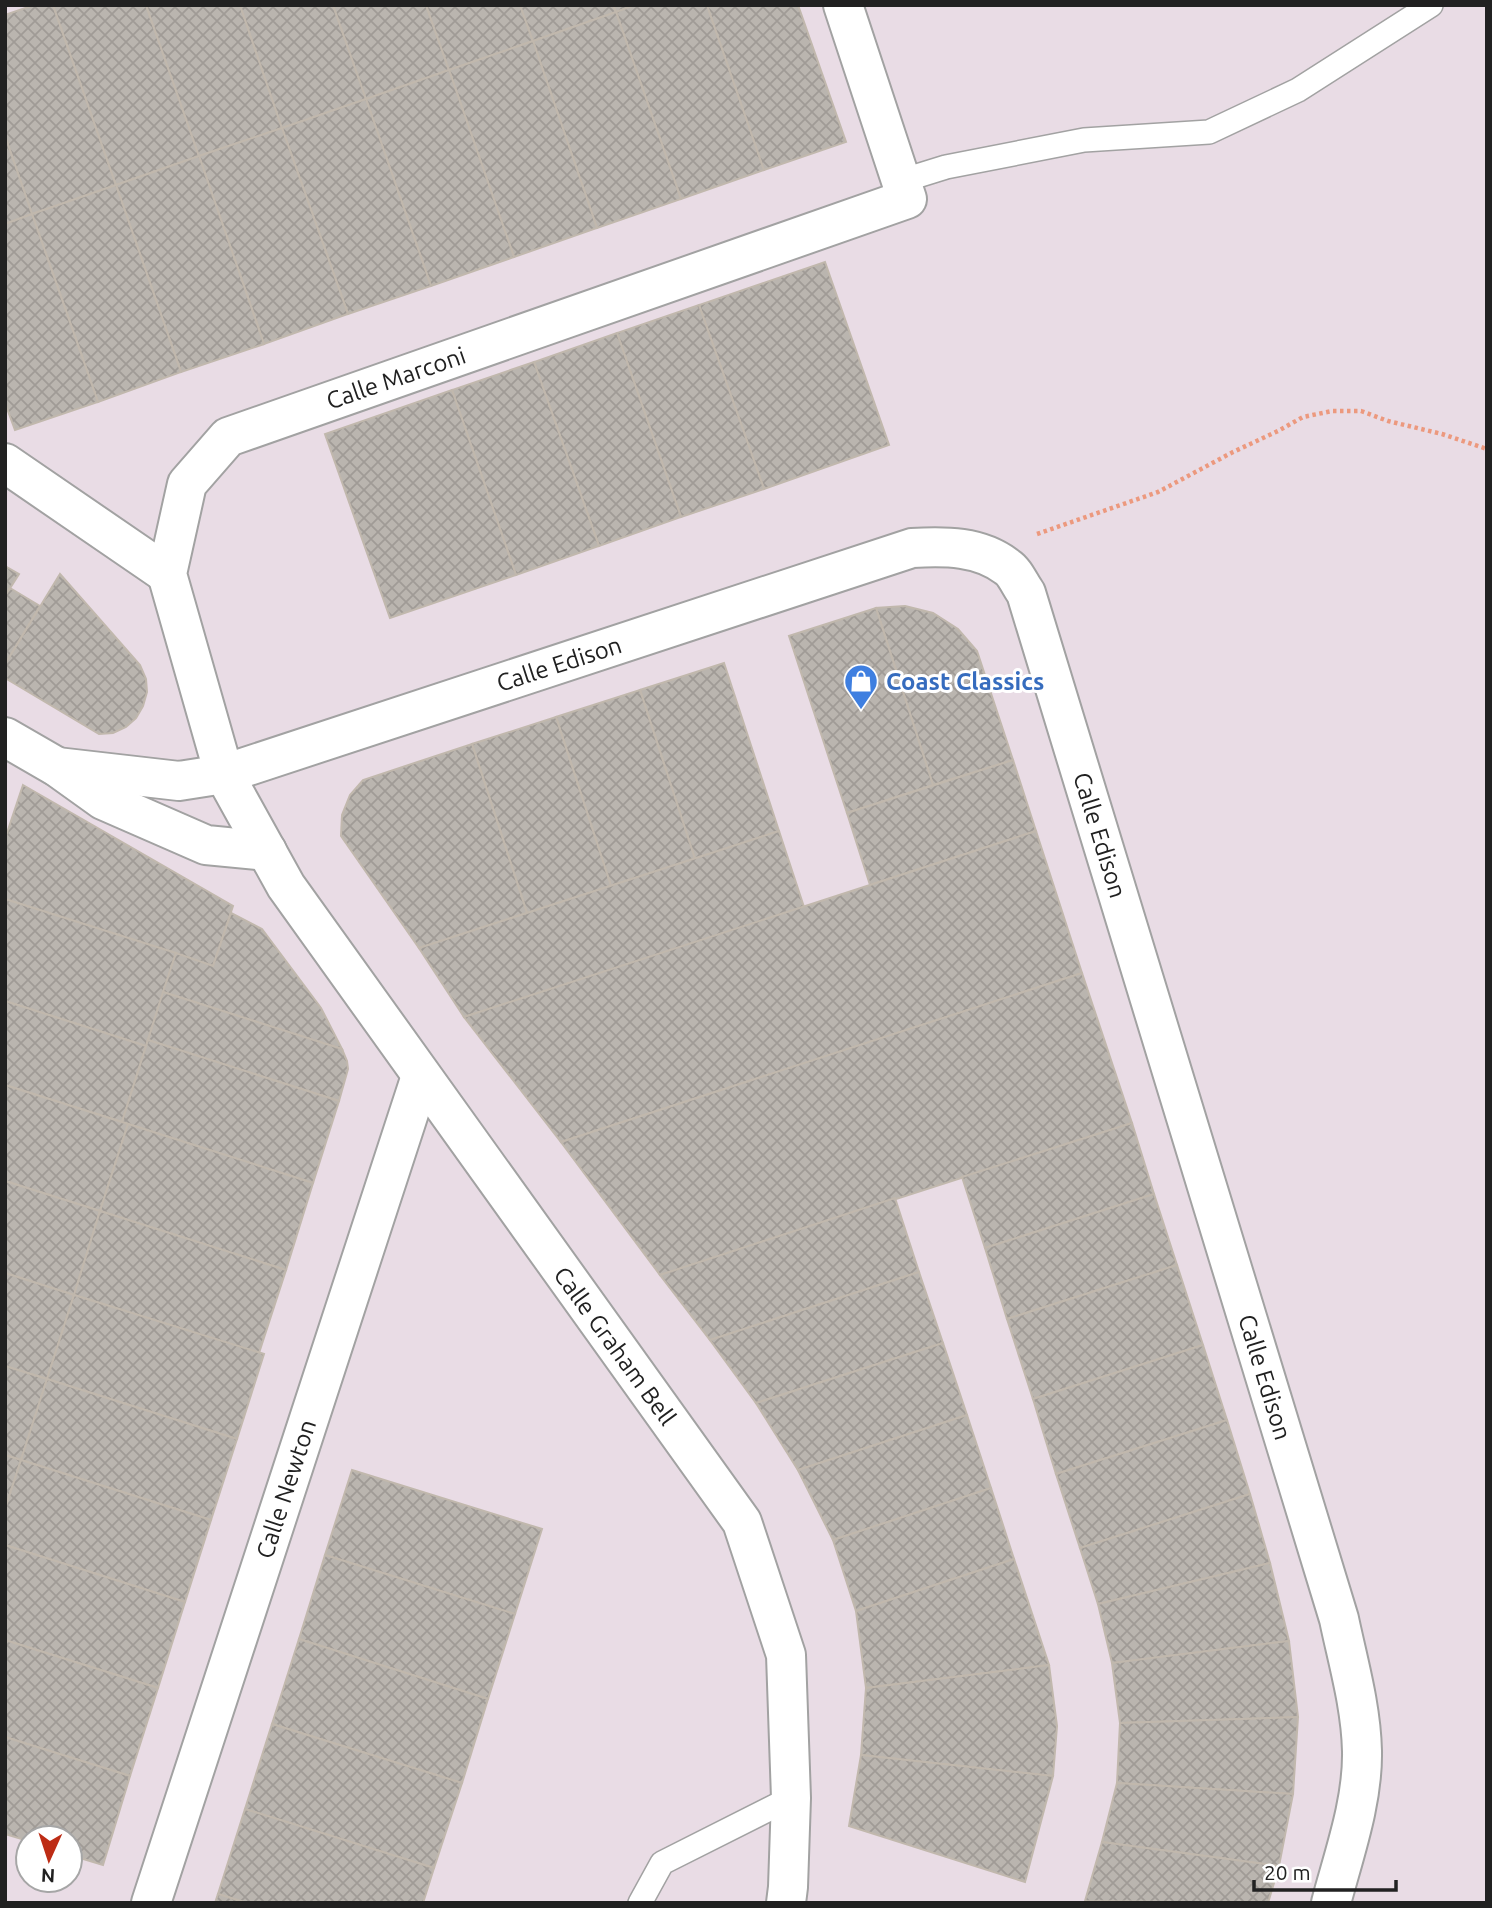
<svg xmlns="http://www.w3.org/2000/svg" width="1492" height="1908" viewBox="0 0 1492 1908" font-family="Ubuntu,sans-serif">
<style>
.industrial{fill:#e9dce5;fill-rule:evenodd}
.building{fill:url(#building-cross-hatch);stroke:#c1b8ad;stroke-width:2}
.lines{fill:none;stroke-linecap:round;stroke-linejoin:round}
.service-casing{stroke:#a2a2a2;stroke-width:26}
.minor-casing{stroke:#a2a2a2;stroke-width:42}
.path{stroke:#ec997e;stroke-width:4.5;stroke-dasharray:3.5 3.5;stroke-linecap:butt}
.service{stroke:#fff;stroke-width:23}
.minor{stroke:#fff;stroke-width:38}
.labels{text-anchor:middle;dominant-baseline:central;stroke-width:6;stroke-linejoin:round;paint-order:stroke}
.street-label{font-size:24px;fill:#212121;stroke:#fff}
.shop-label{font-size:24px;font-weight:bold;fill:#366cbe;stroke:#fff;text-anchor:start}
</style>
<defs>
<pattern id="building-cross-hatch" width="8" height="8" patternUnits="userSpaceOnUse" patternTransform="scale(1.75)"><rect width="8" height="8" fill="#bab5af"/><path d="M0 0l8 8M0 8l8-8" fill="none" stroke="#a09b96"/></pattern>
</defs>
<rect width="100%" height="100%" fill="#f0efe9"/>
<path class="industrial" d="M 5,5 L 1487,5 L 1487,1903 L 5,1903 ZM 28,1838 L 70,1838 L 70,1880 L 28,1880 Z"/>
<g class="building">
<path d="M 34,5 L 53,5 L 116,185 L 32,214 L 5,136 L 5,15 Z"/>
<path d="M 53,5 L 146,5 L 199,156 L 116,185 Z"/>
<path d="M 146,5 L 240,5 L 282,128 L 199,156 Z"/>
<path d="M 240,5 L 333,5 L 366,99 L 282,128 Z"/>
<path d="M 333,5 L 426,5 L 449,70 L 366,99 Z"/>
<path d="M 426,5 L 520,5 L 533,41 L 449,70 Z"/>
<path d="M 520,5 L 613,5 L 616,12 L 533,41 Z"/>
<path d="M 613,5 L 635,5 L 616,12 Z"/>
<path d="M 635,5 L 707,5 L 764,170 L 681,199 L 616,12 Z"/>
<path d="M 707,5 L 798,5 L 846,142 L 764,170 Z"/>
<path d="M 616,12 L 681,199 L 597,228 L 533,41 Z"/>
<path d="M 533,41 L 597,228 L 514,257 L 449,70 Z"/>
<path d="M 449,70 L 514,257 L 431,286 L 366,99 Z"/>
<path d="M 366,99 L 431,286 L 348,314 L 282,128 Z"/>
<path d="M 282,128 L 348,314 L 264,344 L 199,156 Z"/>
<path d="M 5,136 L 32,214 L 5,224 Z"/>
<path d="M 199,156 L 264,344 L 181,372 L 116,185 Z"/>
<path d="M 116,185 L 181,372 L 98,402 L 32,214 Z"/>
<path d="M 32,214 L 98,402 L 15,430 L 5,403 L 5,224 Z"/>
<path d="M 825,262 L 889,445 L 764,489 L 699,305 Z"/>
<path d="M 699,305 L 764,489 L 681,517 L 617,333 Z"/>
<path d="M 617,333 L 681,517 L 599,546 L 534,362 Z"/>
<path d="M 534,362 L 599,546 L 516,575 L 452,390 Z"/>
<path d="M 452,390 L 516,575 L 390,618 L 325,434 Z"/>
<path d="M 5,566 L 19,574 L 5,596 Z"/>
<path d="M 60,574 L 140,665 L 146,679 L 147,692 L 143,706 L 136,718 L 126,727 L 113,733 L 99,734 L 5,678 L 5,664 Z"/>
<path d="M 10,588 L 40,606 L 5,664 L 5,596 Z"/>
<path d="M 905,606 L 933,613 L 958,629 L 977,651 L 1013,760 L 933,785 L 876,608 Z"/>
<path d="M 876,608 L 933,785 L 847,813 L 789,636 Z"/>
<path d="M 724,663 L 779,831 L 695,859 L 640,690 Z"/>
<path d="M 640,690 L 695,859 L 611,886 L 556,717 Z"/>
<path d="M 556,717 L 611,886 L 527,913 L 472,744 Z"/>
<path d="M 472,744 L 527,913 L 419,948 L 341,836 L 342,815 L 350,795 L 363,780 Z"/>
<path d="M 1013,760 L 1036,831 L 870,885 L 847,813 Z"/>
<path d="M 23,785 L 233,906 L 213,966 L 5,899 L 5,839 Z"/>
<path d="M 779,831 L 804,907 L 464,1017 L 419,948 Z"/>
<path d="M 1036,831 L 1082,973 L 561,1142 L 464,1017 Z"/>
<path d="M 5,899 L 176,953 L 146,1046 L 5,1001 Z"/>
<path d="M 231,913 L 262,929 L 321,1008 L 342,1049 L 163,992 L 176,953 L 213,966 Z"/>
<path d="M 1082,973 L 1132,1123 L 660,1275 L 561,1142 Z"/>
<path d="M 163,992 L 342,1049 L 347,1061 L 348,1069 L 339,1101 L 148,1040 Z"/>
<path d="M 5,1001 L 146,1046 L 122,1122 L 5,1085 Z"/>
<path d="M 148,1040 L 339,1101 L 313,1183 L 122,1122 Z"/>
<path d="M 5,1085 L 128,1124 L 100,1211 L 5,1181 Z"/>
<path d="M 1132,1123 L 1154,1194 L 985,1248 L 962,1177 Z"/>
<path d="M 128,1124 L 313,1183 L 286,1270 L 100,1211 Z"/>
<path d="M 5,1181 L 100,1211 L 74,1295 L 5,1273 Z"/>
<path d="M 1154,1194 L 1177,1265 L 1007,1319 L 985,1248 Z"/>
<path d="M 895,1198 L 919,1272 L 710,1340 L 660,1275 Z"/>
<path d="M 100,1211 L 286,1270 L 259,1353 L 74,1295 Z"/>
<path d="M 1177,1265 L 1203,1345 L 1033,1399 L 1007,1319 Z"/>
<path d="M 919,1272 L 943,1343 L 756,1403 L 710,1340 Z"/>
<path d="M 5,1273 L 74,1295 L 47,1379 L 5,1366 Z"/>
<path d="M 74,1295 L 264,1354 L 237,1439 L 47,1379 Z"/>
<path d="M 943,1343 L 967,1415 L 798,1470 L 756,1403 Z"/>
<path d="M 1203,1345 L 1227,1420 L 1056,1474 L 1033,1399 Z"/>
<path d="M 5,1366 L 47,1379 L 21,1460 L 5,1455 Z"/>
<path d="M 47,1379 L 237,1439 L 211,1520 L 21,1460 Z"/>
<path d="M 967,1415 L 991,1488 L 833,1540 L 798,1470 Z"/>
<path d="M 1227,1420 L 1250,1494 L 1080,1548 L 1056,1474 Z"/>
<path d="M 5,1455 L 21,1460 L 5,1509 Z"/>
<path d="M 21,1460 L 211,1520 L 185,1602 L 5,1545 L 5,1509 Z"/>
<path d="M 352,1470 L 542,1529 L 515,1614 L 325,1555 Z"/>
<path d="M 991,1488 L 1014,1559 L 856,1611 L 833,1540 Z"/>
<path d="M 1250,1494 L 1270,1563 L 1098,1604 L 1080,1548 Z"/>
<path d="M 5,1545 L 185,1602 L 158,1688 L 5,1640 Z"/>
<path d="M 325,1555 L 515,1614 L 488,1699 L 299,1639 Z"/>
<path d="M 1014,1559 L 1049,1665 L 866,1688 L 856,1611 Z"/>
<path d="M 1270,1563 L 1289,1641 L 1112,1663 L 1098,1604 Z"/>
<path d="M 299,1639 L 488,1699 L 462,1783 L 272,1724 Z"/>
<path d="M 5,1640 L 158,1688 L 130,1776 L 5,1737 Z"/>
<path d="M 1289,1641 L 1298,1717 L 1120,1723 L 1112,1663 Z"/>
<path d="M 1049,1665 L 1057,1726 L 1053,1776 L 861,1755 L 866,1688 Z"/>
<path d="M 1298,1717 L 1293,1794 L 1117,1783 L 1120,1723 Z"/>
<path d="M 272,1724 L 462,1783 L 434,1868 L 245,1809 Z"/>
<path d="M 5,1737 L 130,1776 L 103,1865 L 70,1855 L 70,1838 L 28,1838 L 28,1841 L 5,1834 Z"/>
<path d="M 861,1755 L 1053,1776 L 1025,1882 L 849,1826 Z"/>
<path d="M 1117,1783 L 1293,1794 L 1279,1866 L 1102,1842 Z"/>
<path d="M 245,1809 L 434,1868 L 423,1903 L 247,1903 L 218,1894 Z"/>
<path d="M 1102,1842 L 1279,1866 L 1268,1903 L 1085,1901 Z"/>
<path d="M 218,1894 L 247,1903 L 215,1903 Z"/>
</g>
<g class="lines">
<g class="service-casing">
<g id="service">
<path d="M 901,181 L 946,167 L 1084,140 L 1209,132 L 1298,90 L 1431,5"/>
<path d="M 640,1903 L 662,1863 L 791,1798"/>
</g>
</g>
<g class="minor-casing">
<g id="minor">
<path d="M 5,463 L 167,574"/>
<path d="M 5,737 L 57,767 L 103,800 L 206,845 L 267,851"/>
<path d="M 57,767 L 179,781 L 224,774 L 912,548 C 945,546 980,546 1007,567 C 1015,572 1020,585 1026,593 L 1339,1619 C 1348,1662 1361,1706 1362,1751 C 1363,1802 1344,1854 1331,1903"/>
<path d="M 151,1903 L 421,1076"/>
<path d="M 786,1903 L 788,1887 L 791,1798 L 786,1655 L 742,1522 L 286,886 L 224,774 L 167,574 L 187,484 L 228,437 L 907,199 L 843,5"/>
</g>
</g>
<path class="path" d="M 1037,534 L 1158,492 L 1233,452 L 1278,431 L 1303,417 L 1332,411 L 1361,411 L 1388,421 L 1442,434 L 1487,449"/>
<use href="#service" class="service"/>
<use href="#minor" class="minor"/>
</g>
<defs>
<g id="shop-pin" transform="scale(1.75)"><path d="M0 17L-7.5 6A9.5 9.5 0 1 1 7.5 6Z" fill="#3f7fe0" stroke="#fff"/><path d="M-5-2.5h2.3a2.7 3.5 0 0 1 5.4 0H5L5.5 6h-11ZM-1.5-2.5h3a1.5 2.3 0 0 0-3 0Z" fill="#fff"/></g>
</defs>
<g fill-rule="evenodd">
<use href="#shop-pin" x="861" y="681"/>
</g>
<g class="labels">
<g class="street-label">
<text transform="translate(396 378) rotate(-19)">Calle Marconi</text>
<text transform="translate(559 664) rotate(-18)">Calle Edison</text>
<text transform="translate(1100 835) rotate(73)">Calle Edison</text>
<text transform="translate(615 1346) rotate(54)">Calle Graham Bell</text>
<text transform="translate(1265 1377) rotate(73)">Calle Edison</text>
<text transform="translate(286 1489) rotate(-72)">Calle Newton</text>
</g>
<g class="shop-label">
<text x="886" y="681">Coast Classics</text>
</g>
</g>
<rect width="1492" height="1908" fill="none" stroke="#212121" stroke-width="14"/>
<g transform="translate(49 1859) rotate(183)"><circle r="33" fill="#ffffff" stroke="#a6a6a6" stroke-width="2"/>
<path d="M0-5L12 26L0 18L-12 26Z" fill="#bd2c15"/>
<text y="-10" font-size="19" font-weight="bold" text-anchor="middle" fill="#212121">N</text>
</g>
<path d="M1254 1880v10h142v-10" fill="none" stroke="#212121" stroke-width="3.5"/>
<text x="1264" y="1880" font-size="21" fill="#212121" stroke="#ffffff" stroke-width="5" paint-order="stroke">20 m</text>
</svg>
